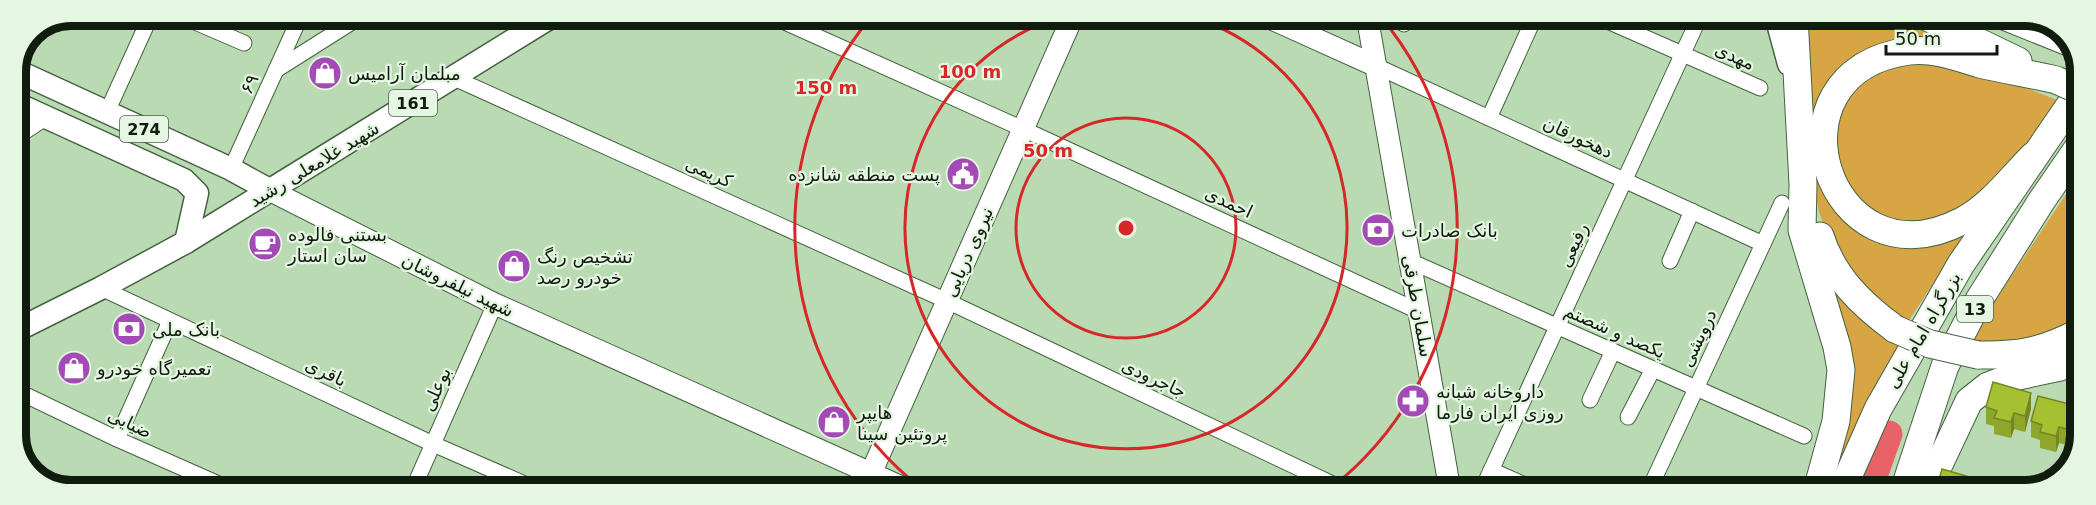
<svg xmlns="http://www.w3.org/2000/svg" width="2096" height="505" viewBox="0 0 2096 505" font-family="'DejaVu Sans',Vazirmatn,sans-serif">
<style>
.green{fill:#d8a545}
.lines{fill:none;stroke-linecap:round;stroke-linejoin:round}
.river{stroke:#e86368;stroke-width:27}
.street-casing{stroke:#456240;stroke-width:17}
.secondary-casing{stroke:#456240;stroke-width:23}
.primary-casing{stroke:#456240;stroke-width:25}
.highway-casing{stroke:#456240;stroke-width:29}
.street{stroke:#fff;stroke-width:15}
.secondary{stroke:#fff;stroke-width:21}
.primary{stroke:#fff;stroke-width:22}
.highway{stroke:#fff;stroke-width:27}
.highway-bridge-casing{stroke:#456240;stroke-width:29;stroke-linecap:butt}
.highway-bridge{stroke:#fff;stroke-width:27}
.wall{fill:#8ea62b}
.shaded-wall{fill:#748723}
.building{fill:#a5c132;stroke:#748723;stroke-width:1.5}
.ring{fill:none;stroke:#d62828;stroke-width:3}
.labels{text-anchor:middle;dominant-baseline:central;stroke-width:4.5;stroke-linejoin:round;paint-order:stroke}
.shield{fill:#e5f6e2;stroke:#505d4e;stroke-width:1.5}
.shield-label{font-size:16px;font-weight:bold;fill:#101c0e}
.street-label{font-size:18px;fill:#101c0e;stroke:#e5f6e2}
.poi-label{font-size:18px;fill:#101c0e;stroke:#e5f6e2;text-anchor:start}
.rim{fill:none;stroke:#101c0e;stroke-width:8}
.centre{fill:#d62828;stroke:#e5f6e2;stroke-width:3}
.ring-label{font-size:18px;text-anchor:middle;font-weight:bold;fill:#d62828;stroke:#e5f6e2;stroke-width:4.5;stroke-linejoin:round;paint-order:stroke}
</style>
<rect width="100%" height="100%" fill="#badab3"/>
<g class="green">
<path d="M 1800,16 L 1897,16 L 1982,60 L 1908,46 L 1820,115 L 1864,228 L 1982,215 L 1951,256 L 1906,325 L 1885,312 L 1831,247 L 1819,212 L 1814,186 Z"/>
<path d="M 1890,61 L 1964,64 L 2057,100 L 1993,191 L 1967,213 L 1890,226 L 1844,192 L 1831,119 L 1841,97 Z"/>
<path d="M 2080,173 L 2080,324 L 2048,339 L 1969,345 L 1989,310 Z"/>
<path d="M 1823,261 L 1902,340 L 1835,474 L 1840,432 Z"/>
</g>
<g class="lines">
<path class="river" d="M 1869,490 L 1889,434"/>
<g class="street-casing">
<g id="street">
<path d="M 179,15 L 244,43"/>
<path d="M 769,15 L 1023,129 L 1418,311"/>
<path d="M 1596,16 L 1760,88"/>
<path d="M 1404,24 L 1408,16"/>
<path d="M 1376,66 L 1763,244"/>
<path d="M 276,70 L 363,15"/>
<path d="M 454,78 L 947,301 L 1345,490"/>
<path d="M 107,112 L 151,15"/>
<path d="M 1489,118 L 1535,16"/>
<path d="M 15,138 L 47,117"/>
<path d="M 231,169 L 301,15"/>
<path d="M 1410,261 L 1804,436"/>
<path d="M 1670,261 L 1692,211"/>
<path d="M 101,288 L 433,444 L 536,489"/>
<path d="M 15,390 L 117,439 L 230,489"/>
<path d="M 1590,400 L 1613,351"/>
<path d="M 1628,417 L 1653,369"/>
<path d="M 117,439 L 170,321"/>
<path d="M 1491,470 L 1536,490"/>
<path d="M 413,489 L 495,304"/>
<path d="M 1482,490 L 1700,16"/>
<path d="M 1649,490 L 1782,203"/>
</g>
</g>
<g class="secondary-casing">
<g id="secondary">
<path d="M 1265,16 L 1376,66"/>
<path d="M 1367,16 L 1450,490"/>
<path d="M 271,191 L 495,304 L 906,489"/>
<path d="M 864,489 L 1073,16"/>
</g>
</g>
<g class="primary-casing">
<g id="primary">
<path d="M 1776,16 L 1789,64"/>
<path d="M 15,70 L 231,169 L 271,191"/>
<path d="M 15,103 L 184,180 L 197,193 L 186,242"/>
<path d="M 15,331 L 101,288 L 186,242 L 554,15"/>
</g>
</g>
<g class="highway-casing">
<g id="highway">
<path d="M 1794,16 L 1803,184 L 1802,230 L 1837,347 L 1841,370 L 1836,421 L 1817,490"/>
<path d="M 1925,16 L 2018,61"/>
<path d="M 2004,16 L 2071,43"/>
<path d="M 2033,156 C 2011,178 1990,207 1962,221 C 1827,291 1758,71 1909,51 C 1934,48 1957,57 1980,64 C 2005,70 2031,74 2056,80"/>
<path d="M 1820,236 C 1833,277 1861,304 1895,329"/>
<path d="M 1978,355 C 2020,356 2043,351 2080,332"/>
<path d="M 1842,490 L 1878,409 L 1961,264 L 2081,89"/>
<path d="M 1904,490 L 1945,366 L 1979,300 L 2042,200 L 2080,145"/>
<path d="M 1927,490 L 1969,401 L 1988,386 L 2009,378 L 2060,367 L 2080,359"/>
</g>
</g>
<use href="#street" class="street"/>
<use href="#secondary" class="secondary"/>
<use href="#primary" class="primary"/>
<use href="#highway" class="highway"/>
<g class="highway-bridge-casing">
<g id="highway-bridge">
<path d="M 2056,80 L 2081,91"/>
<path d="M 1895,329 L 1930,344 L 1978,355"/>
</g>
</g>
<use href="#highway-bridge" class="highway-bridge"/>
</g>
<g class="wall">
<path d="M 1986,407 L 2031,409 L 2025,432 L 2014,429 L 2011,438 L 1994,434 L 1994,426 L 1986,424 Z"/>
<path d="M 2080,415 L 2080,445 L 2079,447 L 2076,446 L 2076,430 Z"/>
<path d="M 2031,421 L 2077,423 L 2070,446 L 2059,443 L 2056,452 L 2040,448 L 2040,440 L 2031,437 Z"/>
</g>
<g class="shaded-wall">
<path d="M 2031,393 L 2031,409 L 2025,432 L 2025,416 Z"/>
<path d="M 2077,406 L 2077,423 L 2070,446 L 2070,430 Z"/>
<path d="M 2014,413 L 2014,429 L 2011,438 L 2011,422 Z"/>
<path d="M 2059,427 L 2059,443 L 2056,452 L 2056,436 Z"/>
</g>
<g class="building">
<path d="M 1993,382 L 2031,393 L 2025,416 L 2014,413 L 2011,422 L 1994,418 L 1997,411 L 1986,407 Z"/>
<path d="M 2038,396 L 2077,406 L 2070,430 L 2059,427 L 2056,436 L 2040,432 L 2042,425 L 2031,421 Z"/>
<path d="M 2080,415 L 2080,431 L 2076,430 Z"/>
<path d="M 1942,469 L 1980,480 L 1977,490 L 1936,490 Z"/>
<path d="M 1984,483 L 2010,490 L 1982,490 Z"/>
</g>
<g class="ring">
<circle cx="1126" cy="228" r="110"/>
<path d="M1189 16A221 221 0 1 1 1063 16"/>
<path d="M922 489A331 331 0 0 1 871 17M1381 17A331 331 0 0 1 1330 489"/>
</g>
<defs>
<g id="shop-disc" transform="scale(1.725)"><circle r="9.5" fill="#a34ab6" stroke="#e5f6e2"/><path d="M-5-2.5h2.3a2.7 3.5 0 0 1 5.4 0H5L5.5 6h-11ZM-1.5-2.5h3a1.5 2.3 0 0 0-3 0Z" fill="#fff"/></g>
<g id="civic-disc" transform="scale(1.725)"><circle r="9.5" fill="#a34ab6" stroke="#e5f6e2"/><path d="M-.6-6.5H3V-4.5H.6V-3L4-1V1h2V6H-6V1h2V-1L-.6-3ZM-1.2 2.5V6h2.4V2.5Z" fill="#fff"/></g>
<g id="bank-disc" transform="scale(1.725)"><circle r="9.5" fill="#a34ab6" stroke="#e5f6e2"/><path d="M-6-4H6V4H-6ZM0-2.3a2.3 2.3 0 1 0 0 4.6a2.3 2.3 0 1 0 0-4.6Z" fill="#fff"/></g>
<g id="cafe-disc" transform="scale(1.725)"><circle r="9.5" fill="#a34ab6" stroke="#e5f6e2"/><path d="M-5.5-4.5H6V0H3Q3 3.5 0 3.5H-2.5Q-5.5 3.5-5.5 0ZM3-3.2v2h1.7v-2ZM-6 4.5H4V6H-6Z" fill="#fff"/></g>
<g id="pharmacy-disc" transform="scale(1.725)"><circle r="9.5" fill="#a34ab6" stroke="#e5f6e2"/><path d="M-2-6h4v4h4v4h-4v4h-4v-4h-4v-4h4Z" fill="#fff"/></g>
</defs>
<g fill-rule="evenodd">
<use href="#shop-disc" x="325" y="73"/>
<use href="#civic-disc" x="963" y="174"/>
<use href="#bank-disc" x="1378" y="230"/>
<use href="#cafe-disc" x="265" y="244"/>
<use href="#shop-disc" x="514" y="266"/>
<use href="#bank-disc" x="129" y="329"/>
<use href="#shop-disc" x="74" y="368"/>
<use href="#pharmacy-disc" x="1413" y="401"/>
<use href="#shop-disc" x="834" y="422"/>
</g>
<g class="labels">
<g class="shield">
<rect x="389" y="90" width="48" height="26" rx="4.5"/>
<rect x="120" y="116" width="48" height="26" rx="4.5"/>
<rect x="1957" y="296" width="36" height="26" rx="4.5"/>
</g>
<g class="shield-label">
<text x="413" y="103">161</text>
<text x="144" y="129">274</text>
<text x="1975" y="309">13</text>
</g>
<g class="street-label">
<text transform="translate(1735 56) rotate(24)">مهدی</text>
<text transform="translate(249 84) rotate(-65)">۶۹</text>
<text transform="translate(1578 137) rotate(25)">دهخورقان</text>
<text transform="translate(314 164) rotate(-31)">شهید غلامعلی رشید</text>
<text transform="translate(709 172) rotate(24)">کریمی</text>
<text transform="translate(1229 202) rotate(25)">احمدی</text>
<text transform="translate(1573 245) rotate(-65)">رفیعی</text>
<text transform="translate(968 252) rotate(-66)">نیروی دریایی</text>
<text transform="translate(458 285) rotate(26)">شهید نیلفروشان</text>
<text transform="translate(1418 306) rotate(80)">سلمان طرقی</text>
<text transform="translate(1923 330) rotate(-60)">بزرگراه امام علی</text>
<text transform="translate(1615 331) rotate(24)">یکصد و شصتم</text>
<text transform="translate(1698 338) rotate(-65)">درویشی</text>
<text transform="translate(326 372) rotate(25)">باقری</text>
<text transform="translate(1154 378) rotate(25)">جاجرودی</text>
<text transform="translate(436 389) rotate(-66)">بوعلی</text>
<text transform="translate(130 423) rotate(25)">ضیایی</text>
</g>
<g class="poi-label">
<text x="348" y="73">مبلمان آرامیس</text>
<text x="940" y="174" text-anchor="end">پست منطقه شانزده</text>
<text x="1401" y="230">بانک صادرات</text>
<text x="288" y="234">بستنی فالوده<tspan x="288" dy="21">سان استار</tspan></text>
<text x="537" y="256">تشخیص رنگ<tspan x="537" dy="21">خودرو رصد</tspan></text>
<text x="152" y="329">بانک ملی</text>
<text x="97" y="368">تعمیرگاه خودرو</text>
<text x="1436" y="391">داروخانه شبانه<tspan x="1436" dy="21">روزی ایران فارما</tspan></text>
<text x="857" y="412">هایپر<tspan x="857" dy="21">پروتئین سینا</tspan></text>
</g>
</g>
<path d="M0 0H2096V505H0ZM71 26H2025A45 45 0 0 1 2070 71V435A45 45 0 0 1 2025 480H71A45 45 0 0 1 26 435V71A45 45 0 0 1 71 26Z" fill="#e5f6e2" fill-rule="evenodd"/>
<path class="rim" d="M71 26H2025A45 45 0 0 1 2070 71V435A45 45 0 0 1 2025 480H71A45 45 0 0 1 26 435V71A45 45 0 0 1 71 26Z"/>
<circle cx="1126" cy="228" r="9" class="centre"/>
<g class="ring-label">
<text x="970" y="78">100 m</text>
<text x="826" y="94">150 m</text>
<text x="1048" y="157">50 m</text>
</g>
<path d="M1886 45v9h111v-9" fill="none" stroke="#101c0e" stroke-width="3"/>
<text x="1895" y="45" font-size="18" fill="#101c0e" stroke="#e5f6e2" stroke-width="4.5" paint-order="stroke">50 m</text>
</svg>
